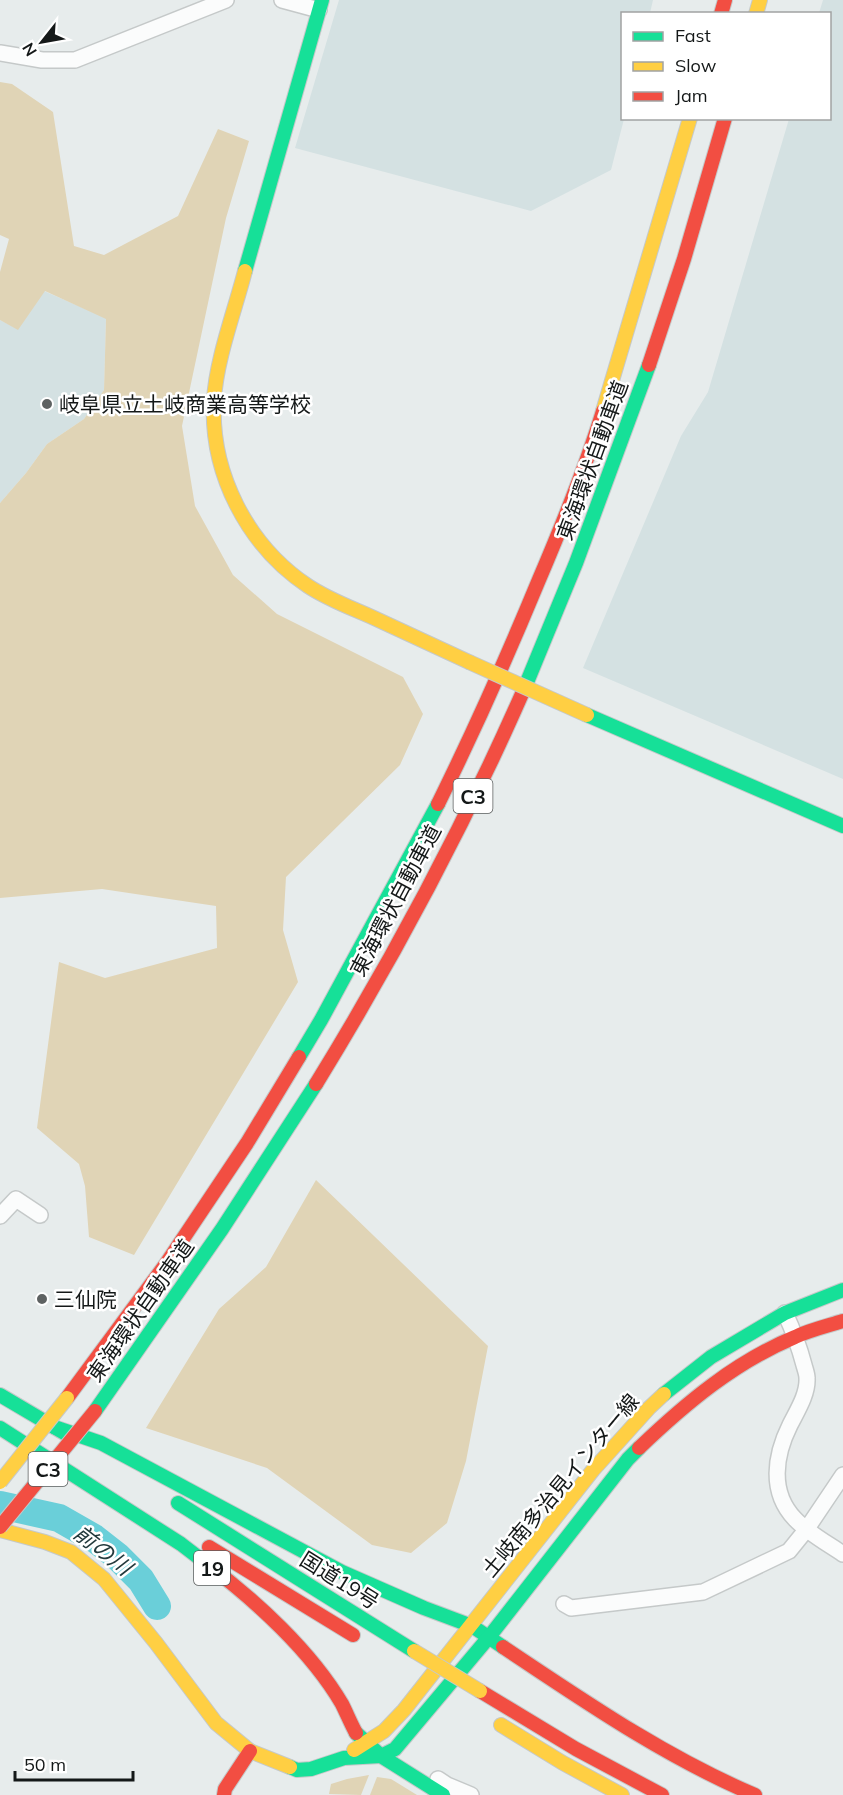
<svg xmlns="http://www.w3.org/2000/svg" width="843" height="1795" viewBox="0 0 843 1795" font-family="Mulish,'Noto Sans JP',sans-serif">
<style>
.built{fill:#d4e1e2}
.green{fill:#e0d4b6}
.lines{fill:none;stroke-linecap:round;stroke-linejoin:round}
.river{stroke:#6acfd9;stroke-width:28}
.street-casing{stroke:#c5c9c9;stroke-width:18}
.fast-casing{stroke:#c5c9c9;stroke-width:16}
.slow-casing{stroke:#c5c9c9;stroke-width:16}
.jam-casing{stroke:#c5c9c9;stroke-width:16}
.street{stroke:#fbfcfc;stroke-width:15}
.fast{stroke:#16e098;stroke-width:14}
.slow{stroke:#ffcf43;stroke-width:14}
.jam{stroke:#f24e42;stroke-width:14}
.slow-bridge-casing{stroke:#c5c9c9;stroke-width:16;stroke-linecap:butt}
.jam-bridge-casing{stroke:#c5c9c9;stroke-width:16;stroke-linecap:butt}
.slow-bridge{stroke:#ffcf43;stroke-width:14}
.jam-bridge{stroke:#f24e42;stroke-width:14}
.poi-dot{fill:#5e6262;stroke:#fff;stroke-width:2}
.labels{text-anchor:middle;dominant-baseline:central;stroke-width:5;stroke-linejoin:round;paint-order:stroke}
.shield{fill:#fff;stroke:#5a5d5d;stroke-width:1.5}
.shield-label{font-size:20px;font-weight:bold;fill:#141818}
.poi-label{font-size:21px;fill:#141818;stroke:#fff;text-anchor:start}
.street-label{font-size:21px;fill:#141818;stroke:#fff}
.water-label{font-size:22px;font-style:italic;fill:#233a3d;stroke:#fff}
</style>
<rect width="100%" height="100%" fill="#e7ecec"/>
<g class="built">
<path d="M 339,0 L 653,0 L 650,13 L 622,14 L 624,119 L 611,170 L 531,211 L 295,148 Z"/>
<path d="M 823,0 L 843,0 L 843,779 L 583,668 L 681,436 L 708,392 L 789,119 L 830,118 L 830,14 L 819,13 Z"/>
<path d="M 44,291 L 106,318 L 104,390 L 84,419 L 47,444 L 26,473 L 0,503 L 0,320 L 18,329 Z"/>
</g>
<g class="green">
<path d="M 0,82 L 12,84 L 53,112 L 74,246 L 104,255 L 178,216 L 218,129 L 249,141 L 226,218 L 182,426 L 195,506 L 233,575 L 277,614 L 403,677 L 423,714 L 400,765 L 286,877 L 283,930 L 298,982 L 134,1255 L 89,1237 L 85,1186 L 79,1164 L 37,1128 L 59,962 L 105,978 L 217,948 L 216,906 L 102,889 L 0,898 L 0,503 L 26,473 L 47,444 L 84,419 L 104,390 L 106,319 L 45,291 L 18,330 L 0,320 L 0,272 L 9,239 L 0,235 Z"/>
<path d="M 316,1180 L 488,1346 L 466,1461 L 447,1523 L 411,1553 L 372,1545 L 267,1468 L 146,1428 L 219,1309 L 266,1267 Z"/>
<path d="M 369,1775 L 361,1795 L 329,1794 L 331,1784 L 347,1779 Z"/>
<path d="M 377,1777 L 391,1779 L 417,1795 L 370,1795 Z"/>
</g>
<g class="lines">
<path class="river" d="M 0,1505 L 59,1518 L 94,1538 L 117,1556 L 141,1580 L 157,1606"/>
<g class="street-casing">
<g id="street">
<path d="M 282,0 L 319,10"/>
<path d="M 0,53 L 42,60 L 75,60 L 226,0"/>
<path d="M 0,1216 L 16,1199 L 40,1215"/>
<path d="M 785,1313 C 793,1330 799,1346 804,1365 C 805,1369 807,1374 807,1378 C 808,1394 797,1411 790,1425 C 775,1455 769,1492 795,1519 C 808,1533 827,1543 843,1554"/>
<path d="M 564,1604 L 571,1608 L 703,1592 L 789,1551 L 806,1530 L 843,1475"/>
<path d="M 438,1779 L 447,1785 L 471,1795"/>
</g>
</g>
<g class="fast-casing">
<g id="fast">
<path d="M 245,271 L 322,0"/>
<path d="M 525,687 L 576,563 L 649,365"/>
<path d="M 587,715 L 843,826"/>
<path d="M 299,1057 L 321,1020 L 438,804"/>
<path d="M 664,1394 L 711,1357 L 785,1313 L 843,1290"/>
<path d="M 0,1395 L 66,1434"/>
<path d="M 95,1411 L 222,1229 L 316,1084"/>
<path d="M 54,1427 L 101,1443 L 342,1572 L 424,1608 L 472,1626 L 503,1647"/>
<path d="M 0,1428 L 181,1544 L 207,1564"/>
<path d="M 178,1503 L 414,1651"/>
<path d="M 356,1733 L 381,1756 L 443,1795"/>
<path d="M 290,1767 L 297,1770 L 311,1769 L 344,1758 L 381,1756 L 395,1749 L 489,1637 L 628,1459 L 639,1448"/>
</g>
</g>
<g class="slow-casing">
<g id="slow">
<path d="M 756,14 L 760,0"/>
<path d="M 245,271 C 235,310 216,360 214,400 C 210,473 247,545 308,586 C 329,600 352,608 374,618 C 406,633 437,647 469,662"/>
<path d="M 603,411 L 690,118"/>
<path d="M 0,1530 L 45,1542 L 71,1552 L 104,1579 L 156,1643 L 216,1723 L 250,1751 L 290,1767"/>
<path d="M 501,1725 L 563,1763 L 622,1795"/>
<path d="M 354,1750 L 384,1731 L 404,1710 L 593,1470 L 649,1408 L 664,1394"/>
</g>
</g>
<g class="jam-casing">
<g id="jam">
<path d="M 721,14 L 725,0"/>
<path d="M 649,365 L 684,259 L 725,118"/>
<path d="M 438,804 C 474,731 507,657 538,582 C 562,526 585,469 603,411"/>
<path d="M 316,1084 C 394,957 465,824 525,687"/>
<path d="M 67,1398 L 166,1264 L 247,1143 L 299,1057"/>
<path d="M 639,1448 C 686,1403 735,1362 795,1337 C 810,1330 827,1326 843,1321"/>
<path d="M 209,1547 L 353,1635"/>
<path d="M 207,1564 C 255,1600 311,1651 342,1704 C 347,1714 351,1724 356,1733"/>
<path d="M 503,1647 C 584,1701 665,1757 755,1795"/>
<path d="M 480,1691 L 576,1749 L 662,1795"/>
<path d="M 224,1795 L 225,1789 L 250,1751"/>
</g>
</g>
<use href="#street" class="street"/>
<use href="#fast" class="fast"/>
<use href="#slow" class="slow"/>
<use href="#jam" class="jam"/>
<g class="slow-bridge-casing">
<g id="slow-bridge">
<path d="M 469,662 L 587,715"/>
<path d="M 0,1482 L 67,1398"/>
<path d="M 414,1651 L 480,1691"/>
</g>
</g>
<g class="jam-bridge-casing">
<path id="jam-bridge" d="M 0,1527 L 95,1411"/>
</g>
<use href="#slow-bridge" class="slow-bridge"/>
<use href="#jam-bridge" class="jam-bridge"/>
</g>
<g class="poi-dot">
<circle cx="47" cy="404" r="6"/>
<circle cx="42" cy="1299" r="6"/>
</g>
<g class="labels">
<g class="shield">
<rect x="453.5" y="779" width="39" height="34" rx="4.5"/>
<rect x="28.5" y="1452" width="39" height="34" rx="4.5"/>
<rect x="194" y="1551" width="36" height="34" rx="4.5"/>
</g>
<g class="shield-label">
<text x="473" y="796">C3</text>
<text x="48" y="1469">C3</text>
<text x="212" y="1568">19</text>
</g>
<g class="poi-label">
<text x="59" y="404">岐阜県立土岐商業高等学校</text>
<text x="54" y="1299">三仙院</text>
</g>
<g class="street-label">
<text transform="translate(592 460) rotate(-70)">東海環状自動車道</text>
<text transform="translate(395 900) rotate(-62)">東海環状自動車道</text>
<text transform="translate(140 1310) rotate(-55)">東海環状自動車道</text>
<text transform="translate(560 1485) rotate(-50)">土岐南多治見インター線</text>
<text transform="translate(340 1580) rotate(32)">国道19号</text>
</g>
<g class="water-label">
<text transform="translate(103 1550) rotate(38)">前の川</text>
</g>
</g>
<rect x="621" y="12" width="210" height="108" fill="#ffffff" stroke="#a1a3a3" stroke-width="1.5"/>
<rect x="633" y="32" width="30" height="9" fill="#16e098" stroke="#a1a3a3" stroke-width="1.5"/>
<text x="675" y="42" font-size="18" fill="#141818">Fast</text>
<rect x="633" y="62" width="30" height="9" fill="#ffcf43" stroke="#a1a3a3" stroke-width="1.5"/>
<text x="675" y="72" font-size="18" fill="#141818">Slow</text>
<rect x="633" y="92" width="30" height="9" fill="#f24e42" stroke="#a1a3a3" stroke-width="1.5"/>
<text x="675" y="102" font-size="18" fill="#141818">Jam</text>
<g transform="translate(42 42) rotate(239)" stroke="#ffffff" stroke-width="4.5" paint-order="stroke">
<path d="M0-4.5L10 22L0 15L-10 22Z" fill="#141818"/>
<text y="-9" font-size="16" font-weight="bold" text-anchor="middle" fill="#141818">N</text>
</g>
<path d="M15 1771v9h118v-9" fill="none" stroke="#141818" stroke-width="3"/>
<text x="24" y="1771" font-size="18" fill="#141818" stroke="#ffffff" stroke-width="4.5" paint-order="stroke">50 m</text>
</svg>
